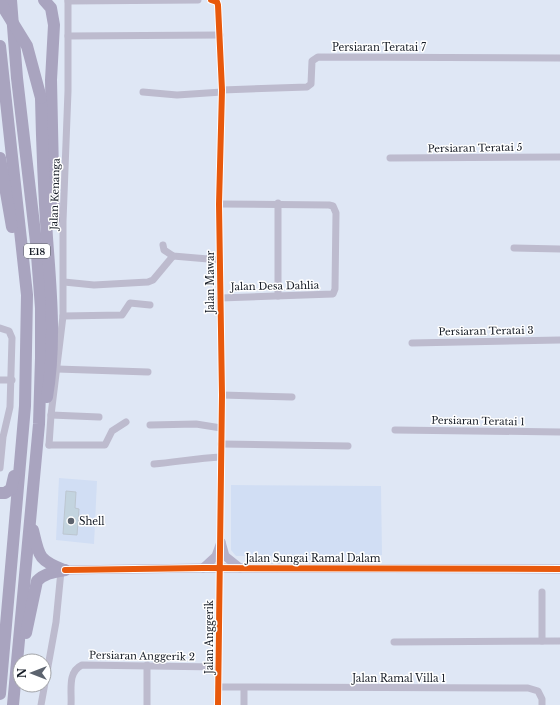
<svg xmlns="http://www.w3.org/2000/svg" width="560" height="705" viewBox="0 0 560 705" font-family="'Libre Baskerville',serif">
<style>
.built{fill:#d1def4}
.building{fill:#c3d4df;stroke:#bcc6d0}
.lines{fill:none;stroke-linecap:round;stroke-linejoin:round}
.street{stroke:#bdbbce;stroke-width:7}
.secondary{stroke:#b5b1c9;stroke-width:9}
.highway{stroke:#a9a4bf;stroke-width:12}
.highway-bridge{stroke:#a9a4bf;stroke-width:12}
.cycleway-casing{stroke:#fff;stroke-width:8}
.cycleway{stroke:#e8590c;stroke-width:6}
.poi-dot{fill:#5c636e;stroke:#fff;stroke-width:1.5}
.labels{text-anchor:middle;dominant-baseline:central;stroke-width:3;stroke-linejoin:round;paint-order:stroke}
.shield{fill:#fff;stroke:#5c6067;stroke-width:1}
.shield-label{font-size:9px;font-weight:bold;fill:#161c26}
.street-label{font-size:10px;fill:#161c26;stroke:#fff}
.poi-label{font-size:10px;fill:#161c26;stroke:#fff;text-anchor:start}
</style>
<rect width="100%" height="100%" fill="#dfe7f5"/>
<g class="built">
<path d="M 59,478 L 97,481 L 94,544 L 56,540 Z"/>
<path d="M 231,485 L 381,486 L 382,555 L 236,556 L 231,550 Z"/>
</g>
<path class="building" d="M 66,491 L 76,492 L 75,508 L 79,509 L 77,535 L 63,534 Z"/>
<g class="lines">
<g class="street">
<path d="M 211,0 L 217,2 L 218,5 L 222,90 L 219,204 L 222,395 L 218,705"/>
<path d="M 68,1 L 198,0"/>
<path d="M 68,36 L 220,35"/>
<path d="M 222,90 L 307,87 L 311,84 L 312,61 L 318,57 L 560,58"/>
<path d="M 143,92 L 177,95 L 222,92"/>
<path d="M 390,158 L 560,157"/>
<path d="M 219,204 L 329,205 L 333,206 L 336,213 L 335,289 L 333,294 L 220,298"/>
<path d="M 163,245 L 164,250 L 173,256 L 220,260"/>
<path d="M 514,248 L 560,249"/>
<path d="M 64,282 L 94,285 L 148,282 L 153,280 L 173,256"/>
<path d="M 278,296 L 278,203"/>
<path d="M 63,316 L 122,315 L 130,303 L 150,305"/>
<path d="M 0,328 L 9,331 L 12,338 L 10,407 L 3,437 L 0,468"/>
<path d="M 412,343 L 560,340"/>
<path d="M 57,369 L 148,372"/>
<path d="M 0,380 L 12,380"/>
<path d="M 222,395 L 292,397"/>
<path d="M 51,415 L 99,417"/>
<path d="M 150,425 L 196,424 L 221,428"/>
<path d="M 395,430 L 560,432"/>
<path d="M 221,444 L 348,446"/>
<path d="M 49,445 L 51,415 L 63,316 L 63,221 L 68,91 L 68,0"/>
<path d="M 49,445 L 105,445 L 112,431 L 126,422"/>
<path d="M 154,464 C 177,462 198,458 221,457"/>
<path d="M 542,592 L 542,641"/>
<path d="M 394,642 L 560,641"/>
<path d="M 218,687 L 528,688 L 538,691 L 542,699 L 542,705"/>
<path d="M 41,705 L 56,622 L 61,571"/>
<path d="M 71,705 C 72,691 67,672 82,665 L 218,667"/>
<path d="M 147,705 L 147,665"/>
<path d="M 244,705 L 244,688"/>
</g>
<g class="secondary">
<path d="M 221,542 L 225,556 L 240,568"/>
<path d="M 203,568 L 216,556 L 221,542"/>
<path d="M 65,570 L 203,568 L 560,569"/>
</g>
<g class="highway">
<path d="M 11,0 L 17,78 L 36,242 L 41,308 L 41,358 L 39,424 L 13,705"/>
<path d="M 44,0 L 51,8 L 54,25 L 51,80 L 54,220"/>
<path d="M 0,46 L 27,295 L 25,406 L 0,694"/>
<path d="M 41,98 C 42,145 44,192 47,238 C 51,291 56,344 47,397"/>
<path d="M 0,158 L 12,227"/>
<path d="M 0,493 L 5,493 L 11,489 L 14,476"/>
<path d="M 33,530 C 39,556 38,560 64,570"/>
<path d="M 26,633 L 37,581 C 45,573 54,572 65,570"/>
</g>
<path class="highway-bridge" d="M 0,2 L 27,46 L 41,98"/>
<g class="cycleway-casing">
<g id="cycleway">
<path d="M 211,0 L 217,2 L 218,5 L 222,90 L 219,204 L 222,395 L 218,705"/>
<path d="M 65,570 L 203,568 L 560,569"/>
</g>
</g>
<use href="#cycleway" class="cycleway"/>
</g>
<circle class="poi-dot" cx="71" cy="521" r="4"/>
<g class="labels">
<rect class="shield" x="24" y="244" width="26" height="14" rx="3"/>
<g class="shield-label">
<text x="37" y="251">E18</text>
</g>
<g class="street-label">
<text x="379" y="47">Persiaran Teratai 7</text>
<text transform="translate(475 148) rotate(-1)">Persiaran Teratai 5</text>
<text transform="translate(55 194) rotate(-88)">Jalan Kenanga</text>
<text transform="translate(210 282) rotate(-90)">Jalan Mawar</text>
<text transform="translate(275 286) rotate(-1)">Jalan Desa Dahlia</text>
<text transform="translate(486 331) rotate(-1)">Persiaran Teratai 3</text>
<text transform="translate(478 421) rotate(1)">Persiaran Teratai 1</text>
<text x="313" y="558">Jalan Sungai Ramal Dalam</text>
<text transform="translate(209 637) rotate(-90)">Jalan Anggerik</text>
<text transform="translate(142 656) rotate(1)">Persiaran Anggerik 2</text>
<text x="399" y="678">Jalan Ramal Villa 1</text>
</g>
<g class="poi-label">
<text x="79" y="521">Shell</text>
</g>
</g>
<g transform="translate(32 673) rotate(270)"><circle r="19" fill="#ffffff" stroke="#a2a4a8"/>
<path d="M0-3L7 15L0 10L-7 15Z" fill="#5c636e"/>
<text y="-6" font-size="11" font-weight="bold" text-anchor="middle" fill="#161c26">N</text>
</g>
</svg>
